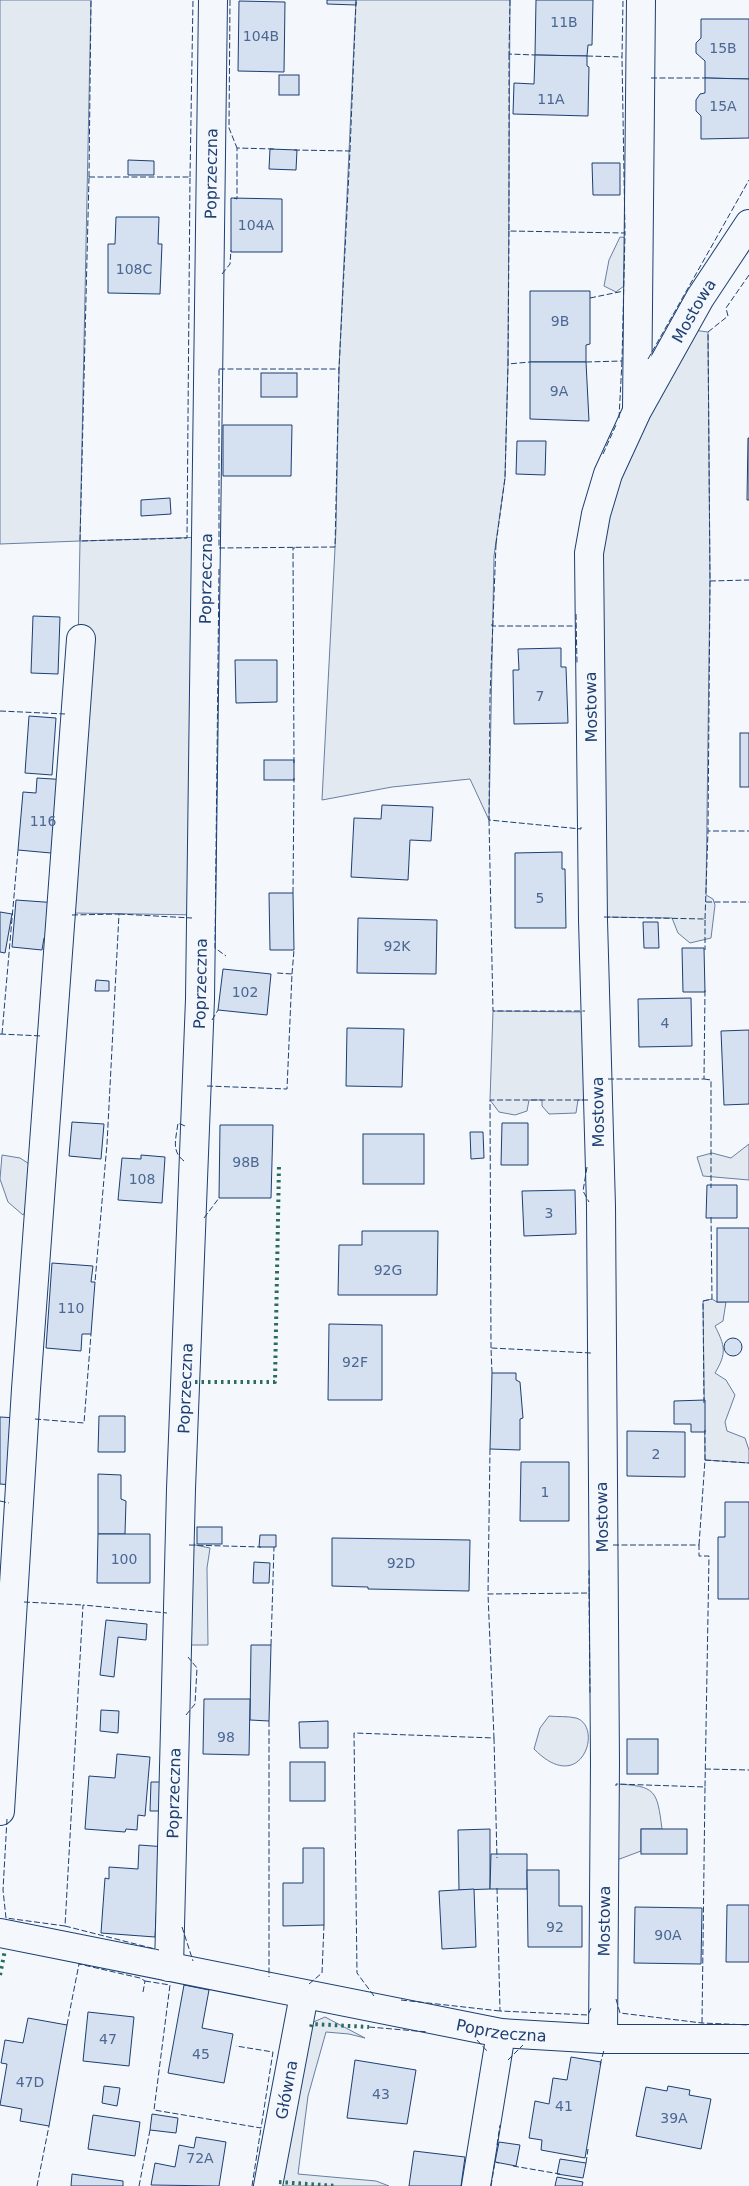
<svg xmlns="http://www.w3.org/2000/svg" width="749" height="2186" viewBox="0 0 749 2186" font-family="'DejaVu Sans',sans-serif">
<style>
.green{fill:#e3e9f0;stroke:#687fa3}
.building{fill:#d5e0f0;stroke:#1d3f73}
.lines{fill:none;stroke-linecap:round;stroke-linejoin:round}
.street-casing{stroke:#1d3f73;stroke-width:30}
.street{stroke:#f4f7fb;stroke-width:28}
.hedge{stroke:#2c6c60;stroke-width:4;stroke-dasharray:2.5 4;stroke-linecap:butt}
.fence{stroke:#1d3f73;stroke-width:1;stroke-dasharray:6 2.5;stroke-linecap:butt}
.labels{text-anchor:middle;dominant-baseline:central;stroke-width:4;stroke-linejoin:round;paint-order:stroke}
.number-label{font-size:14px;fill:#4b6792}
.street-label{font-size:16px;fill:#1d3f73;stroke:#f4f7fb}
</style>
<rect width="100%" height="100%" fill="#f4f7fb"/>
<g class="green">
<path d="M 0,0 L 91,0 L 80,541 L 206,537 L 202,915 L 73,913 L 80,541 L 0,544 Z"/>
<path d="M 356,0 L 510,0 L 508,364 L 505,478 L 494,556 L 489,820 L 470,779 L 392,787 L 322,800 L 336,529 L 339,369 Z"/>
<path d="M 620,237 L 631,238 L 628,283 L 616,292 L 604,286 L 609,260 Z"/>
<path d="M 693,330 L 708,332 L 710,581 L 706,895 L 713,899 L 715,905 L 711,938 L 690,943 L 678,933 L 672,918 L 604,917 L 596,597 L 605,515 L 636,437 Z"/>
<path d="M 493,1011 L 588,1012 L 589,1100 L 578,1100 L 576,1113 L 549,1114 L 542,1106 L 542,1100 L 529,1100 L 527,1111 L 515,1115 L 499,1112 L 490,1100 Z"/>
<path d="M 749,1144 L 749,1180 L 703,1176 L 697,1157 L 712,1153 L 731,1158 Z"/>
<path d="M 2,1155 L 20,1158 L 34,1167 L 31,1204 L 23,1215 L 8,1202 L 0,1179 Z"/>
<path d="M 712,1299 L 717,1302 L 726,1302 L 723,1321 L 715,1326 C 725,1346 727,1353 715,1373 L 726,1380 L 735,1395 L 725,1422 L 727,1431 L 745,1438 L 749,1450 L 749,1463 L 705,1460 L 703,1301 Z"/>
<path d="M 186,1530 L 195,1545 L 210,1548 L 207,1568 L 208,1645 L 190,1645 Z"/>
<path d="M 549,1716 C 557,1717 568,1716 576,1718 C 604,1726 582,1798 534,1749 L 540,1728 Z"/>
<path d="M 616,1784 C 656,1786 657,1790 662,1829 L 641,1829 L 641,1851 L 617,1860 Z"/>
<path d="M 325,2017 L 365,2038 L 349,2034 L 326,2032 L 308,2096 L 298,2174 L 376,2181 L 389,2186 L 277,2186 L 304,2026 Z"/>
</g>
<g class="building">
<path d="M 327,0 L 356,0 L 356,5 L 327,4 Z"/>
<path d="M 536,0 L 593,0 L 592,45 L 588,45 L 587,56 L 535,55 Z"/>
<path d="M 239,1 L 285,2 L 284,72 L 238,71 Z"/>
<path d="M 701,19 L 749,19 L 749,79 L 705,78 L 705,61 L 696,53 L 696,43 L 701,38 Z"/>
<path d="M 535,55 L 587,56 L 587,66 L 589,67 L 588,116 L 513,114 L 514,83 L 534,84 Z"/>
<rect x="279" y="75" width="20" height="20"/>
<path d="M 705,78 L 749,79 L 749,138 L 701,139 L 701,116 L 696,111 L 696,100 L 700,94 L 705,93 Z"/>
<path d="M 270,149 L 297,150 L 296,170 L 269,169 Z"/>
<path d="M 128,160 L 154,161 L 154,175 L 128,175 Z"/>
<path d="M 592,163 L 620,163 L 620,195 L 593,195 Z"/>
<path d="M 231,198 L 282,199 L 282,252 L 231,252 Z"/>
<path d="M 116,217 L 159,217 L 158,244 L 162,244 L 160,294 L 108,293 L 108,244 L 115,244 Z"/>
<path d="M 530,291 L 590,291 L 590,344 L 586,345 L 586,362 L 530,362 Z"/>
<path d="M 530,362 L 586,362 L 589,421 L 530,419 Z"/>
<rect x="261" y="373" width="36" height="24"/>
<path d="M 223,425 L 292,425 L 291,476 L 223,476 Z"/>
<path d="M 748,438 L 749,438 L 749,500 L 747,500 Z"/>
<path d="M 517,441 L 546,441 L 545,475 L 516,474 Z"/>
<path d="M 170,498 L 171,514 L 141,516 L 141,500 Z"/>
<path d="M 33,616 L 60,617 L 58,674 L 31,673 Z"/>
<path d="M 561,648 L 561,667 L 566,667 L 568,723 L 514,724 L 513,670 L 519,670 L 518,649 Z"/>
<path d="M 235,660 L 277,660 L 277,702 L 236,703 Z"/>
<path d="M 29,716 L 56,718 L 52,775 L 25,773 Z"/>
<rect x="740" y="733" width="9" height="54"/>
<rect x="264" y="760" width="30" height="20"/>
<path d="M 37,778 L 69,780 L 62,854 L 18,850 L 23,792 L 36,793 Z"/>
<path d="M 382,805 L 433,807 L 431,841 L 410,840 L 408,880 L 351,877 L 354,818 L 381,819 Z"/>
<path d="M 562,852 L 562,869 L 565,869 L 566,928 L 515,928 L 515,853 Z"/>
<path d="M 269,893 L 293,893 L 294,950 L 270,950 Z"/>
<path d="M 16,900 L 58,903 L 48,938 L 44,938 L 42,950 L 12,947 Z"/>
<path d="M 0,912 L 12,914 L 5,953 L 0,952 Z"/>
<path d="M 358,918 L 437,920 L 436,974 L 357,973 Z"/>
<path d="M 643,922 L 658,922 L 659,948 L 644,948 Z"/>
<path d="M 682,948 L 704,948 L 705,992 L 683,992 Z"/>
<path d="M 223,969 L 271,974 L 267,1015 L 218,1010 Z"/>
<path d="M 96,980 L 109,981 L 109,991 L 95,991 Z"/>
<path d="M 691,998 L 692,1046 L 639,1047 L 638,999 Z"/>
<path d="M 347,1028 L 404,1029 L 402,1087 L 346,1086 Z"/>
<path d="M 749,1030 L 749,1104 L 724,1105 L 721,1031 Z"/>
<path d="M 72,1122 L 104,1124 L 101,1159 L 69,1156 Z"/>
<path d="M 502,1123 L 528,1123 L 528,1165 L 501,1165 Z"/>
<path d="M 220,1125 L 273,1125 L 271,1198 L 219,1198 Z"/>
<path d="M 470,1132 L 483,1132 L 484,1158 L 471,1159 Z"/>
<rect x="363" y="1134" width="61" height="50"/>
<path d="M 141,1155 L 165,1157 L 162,1203 L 118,1200 L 122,1158 L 141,1159 Z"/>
<path d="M 707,1185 L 737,1185 L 737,1218 L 706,1218 Z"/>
<path d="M 575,1190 L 576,1234 L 524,1236 L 522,1191 Z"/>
<rect x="717" y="1228" width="32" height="74"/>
<path d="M 362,1231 L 438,1231 L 437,1295 L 338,1295 L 339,1245 L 362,1245 Z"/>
<path d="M 52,1263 L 93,1266 L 91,1282 L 95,1282 L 91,1334 L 82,1334 L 81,1351 L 46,1348 Z"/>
<path d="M 329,1324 L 382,1325 L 382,1400 L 328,1400 Z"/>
<circle cx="733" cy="1347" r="9"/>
<path d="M 492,1373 L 516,1373 L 516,1380 L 520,1382 L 523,1418 L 520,1419 L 520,1450 L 490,1449 Z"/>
<path d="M 705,1400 L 705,1432 L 691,1432 L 691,1424 L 674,1424 L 674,1401 Z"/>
<path d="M 99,1416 L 125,1416 L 125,1452 L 98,1452 Z"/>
<path d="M 0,1417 L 17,1418 L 12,1485 L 0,1484 Z"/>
<path d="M 627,1431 L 685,1432 L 685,1477 L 627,1476 Z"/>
<path d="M 521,1462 L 569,1462 L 569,1521 L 520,1521 Z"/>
<path d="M 98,1474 L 121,1475 L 121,1499 L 126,1501 L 125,1534 L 98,1534 Z"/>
<path d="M 725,1502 L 749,1502 L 749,1599 L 718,1599 L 718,1537 L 725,1537 Z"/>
<rect x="197" y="1527" width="25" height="17"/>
<path d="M 98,1534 L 150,1534 L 150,1583 L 97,1583 Z"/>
<path d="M 260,1535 L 276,1535 L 276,1547 L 259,1547 Z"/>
<path d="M 332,1538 L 470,1540 L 469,1591 L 368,1589 L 368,1587 L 332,1586 Z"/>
<path d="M 254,1562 L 270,1563 L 269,1583 L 253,1583 Z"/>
<path d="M 106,1620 L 147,1624 L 146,1640 L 118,1637 L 114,1677 L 100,1675 Z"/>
<path d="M 251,1645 L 271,1645 L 269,1721 L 250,1720 Z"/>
<path d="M 204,1699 L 250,1699 L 249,1755 L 203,1754 Z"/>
<path d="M 101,1710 L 119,1711 L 118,1733 L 100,1731 Z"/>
<path d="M 328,1721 L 328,1748 L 300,1748 L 299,1722 Z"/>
<rect x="627" y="1739" width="31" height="35"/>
<path d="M 117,1754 L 150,1757 L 145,1816 L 138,1815 L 137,1830 L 126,1829 L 125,1832 L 85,1829 L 89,1776 L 115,1778 Z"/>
<rect x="290" y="1762" width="35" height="39"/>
<path d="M 151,1782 L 167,1782 L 166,1811 L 150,1811 Z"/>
<path d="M 490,1829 L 490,1889 L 459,1890 L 458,1830 Z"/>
<rect x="641" y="1829" width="46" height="25"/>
<path d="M 139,1845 L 166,1847 L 158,1883 L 155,1937 L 101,1933 L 105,1878 L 109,1879 L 109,1867 L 138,1869 Z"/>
<path d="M 303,1848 L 324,1848 L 324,1925 L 283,1926 L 283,1883 L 303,1883 Z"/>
<path d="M 491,1854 L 527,1854 L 527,1889 L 490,1889 Z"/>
<path d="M 527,1870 L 559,1870 L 559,1906 L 582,1906 L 582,1947 L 528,1947 Z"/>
<path d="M 474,1889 L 476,1947 L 442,1949 L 439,1891 Z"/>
<path d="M 727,1905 L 749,1905 L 749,1962 L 726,1962 Z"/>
<path d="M 635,1907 L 702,1908 L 701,1964 L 634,1963 Z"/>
<path d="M 184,1985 L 209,1990 L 202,2028 L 233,2034 L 224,2083 L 168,2073 Z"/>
<path d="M 88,2012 L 134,2017 L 129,2066 L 83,2061 Z"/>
<path d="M 28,2018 L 67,2025 L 49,2126 L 20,2121 L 22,2109 L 0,2105 L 7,2064 L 1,2063 L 5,2040 L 23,2043 Z"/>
<path d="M 571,2057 L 601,2062 L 585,2158 L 541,2150 L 542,2140 L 529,2138 L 535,2101 L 549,2104 L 553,2078 L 567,2080 Z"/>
<path d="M 355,2060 L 416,2070 L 407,2124 L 347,2118 Z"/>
<path d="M 104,2086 L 120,2088 L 117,2106 L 102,2103 Z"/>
<path d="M 668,2086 L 690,2090 L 689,2095 L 711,2099 L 701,2149 L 636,2136 L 646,2087 L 667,2091 Z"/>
<path d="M 152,2114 L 178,2118 L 176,2133 L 150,2130 Z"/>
<path d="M 93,2115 L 140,2122 L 135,2156 L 88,2149 Z"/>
<path d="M 196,2137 L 226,2142 L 219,2186 L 151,2185 L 155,2163 L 175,2167 L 179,2145 L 194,2148 Z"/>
<path d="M 499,2142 L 520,2145 L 516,2166 L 495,2162 Z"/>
<path d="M 414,2151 L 465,2157 L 461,2186 L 409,2186 Z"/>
<path d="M 560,2159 L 586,2163 L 583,2178 L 557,2174 Z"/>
<path d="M 72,2174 L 123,2181 L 123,2186 L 71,2186 Z"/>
<path d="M 557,2177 L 583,2182 L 582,2186 L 555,2186 Z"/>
</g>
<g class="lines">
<g class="street-casing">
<g id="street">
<path d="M 637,409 L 641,0"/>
<path d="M 0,1811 L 26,1389 L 81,639"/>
<path id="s1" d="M 0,1933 L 501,2033 L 603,2039 L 749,2039"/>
<path id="s2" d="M 169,1967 L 181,1489 L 200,999 L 213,0"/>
<path id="s3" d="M 603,2039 L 605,1762 L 601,1206 L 593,920 L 589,553 L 596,514 L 608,474 L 637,411 L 700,298 L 749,224"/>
<path id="s4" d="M 268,2186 L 304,1995"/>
<path d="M 476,2186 L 501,2033"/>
</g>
</g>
<use href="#street" class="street"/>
<g class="hedge">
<path d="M 195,1382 L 275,1382 L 279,1164"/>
<path d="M 0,1975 L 5,1950"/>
<path d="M 311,2027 L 312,2024 L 369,2027"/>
<path d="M 279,2182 L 337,2186"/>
</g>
<g class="fence">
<path d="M 230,0 L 229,128 L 237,148"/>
<path d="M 510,0 L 509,54 L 535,55"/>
<path d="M 509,54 L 509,231 L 625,233 L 622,57"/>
<path d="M 587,56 L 622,57 L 623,0"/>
<path d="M 651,78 L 705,78"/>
<path d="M 294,150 L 350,151 L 339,369"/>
<path d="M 350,151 L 356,2"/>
<path d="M 89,177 L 190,177 L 187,538 L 80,541 Z"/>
<path d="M 89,177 L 91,0"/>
<path d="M 190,177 L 193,0"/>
<path d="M 234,198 L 237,199 L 237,148 L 274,149"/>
<path d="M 509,231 L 508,364 L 530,362"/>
<path d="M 222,274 L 230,264 L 231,250"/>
<path d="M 749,275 L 726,308 L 728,316 L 708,332 L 710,581 L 749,580"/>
<path d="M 590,298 L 624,291"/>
<path d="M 648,359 L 749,180"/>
<path d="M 586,362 L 622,361 L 625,233"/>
<path d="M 219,369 L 339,369 L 335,547 L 219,548 Z"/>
<path d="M 619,418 L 622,361"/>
<path d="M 603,454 L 616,425"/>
<path d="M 496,544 L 490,697 L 489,820 L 581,829 L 581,827"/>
<path d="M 496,544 L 505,478 L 508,364"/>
<path d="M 219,569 L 215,948 L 226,956"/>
<path d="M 710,581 L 708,831 L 749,831"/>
<path d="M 576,614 L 577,664"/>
<path d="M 492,624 L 492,626 L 576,626"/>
<path d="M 0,711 L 65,714"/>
<path d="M 294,763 L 293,548 L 295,548"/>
<path d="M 489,820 L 493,1011 L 585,1011"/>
<path d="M 293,893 L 294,778"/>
<path d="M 706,902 L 749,902"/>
<path d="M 119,914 L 192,918"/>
<path d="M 72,915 L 119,914 L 107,1144 L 95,1282"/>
<path d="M 604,917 L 705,919 L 705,950"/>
<path d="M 705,919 L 708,831"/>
<path d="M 292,974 L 294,950"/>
<path d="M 212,1020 L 218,1010"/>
<path d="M 0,1034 L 42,1036"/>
<path d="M 2,1034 L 18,850"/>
<path d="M 608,1079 L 704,1079 L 705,990"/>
<path d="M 704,1079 L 711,1080 L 711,1188"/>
<path d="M 207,1086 L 287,1089 L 292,974 L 277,973"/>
<path d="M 184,1161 C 171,1151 176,1139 178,1123 L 185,1126"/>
<path d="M 587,1167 L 583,1191 L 589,1202"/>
<path d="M 204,1218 L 219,1198"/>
<path d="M 491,1348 L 490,1100 L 588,1100"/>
<path d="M 492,1373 L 491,1348 L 591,1353"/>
<path d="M 704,1403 L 703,1301 L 712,1299 L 711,1215"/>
<path d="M 35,1419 L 84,1423 L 91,1334"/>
<path d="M 490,1449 L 488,1594 L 589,1593 L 589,1570"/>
<path d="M 705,1460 L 749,1463"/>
<path d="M 0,1501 L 9,1503"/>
<path d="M 189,1545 L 261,1547"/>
<path d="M 613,1545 L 699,1545 L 699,1556 L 709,1556 L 705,1787 L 616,1784 L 616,1786"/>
<path d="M 699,1545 L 705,1460 L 705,1430"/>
<path d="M 589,1593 L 590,1693"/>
<path d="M 24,1602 L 83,1605"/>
<path d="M 271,1645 L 274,1547"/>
<path d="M 186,1715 L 195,1704 L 197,1668 L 188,1657"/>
<path d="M 269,1721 L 269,1977"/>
<path d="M 494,1738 L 497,1858"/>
<path d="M 705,1769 L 749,1770"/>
<path d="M 7,1819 L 3,1890 L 6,1918 L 65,1926 L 83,1605 L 167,1613"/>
<path d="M 497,1888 L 500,2011 L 588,2015 L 591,2008"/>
<path d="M 65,1926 L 159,1950"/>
<path d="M 182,1927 L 193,1961"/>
<path d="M 145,1981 L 170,1985 L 154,2110 L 261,2128 L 273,2052 L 236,2046"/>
<path d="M 309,1984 L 322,1973 L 324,1925"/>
<path d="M 374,1996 L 357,1973 L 354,1733 L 494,1738 L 488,1594"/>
<path d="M 616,1999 L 620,2013 L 702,2023 L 749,2025"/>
<path d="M 401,2000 L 500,2011"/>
<path d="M 702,2023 L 705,1787"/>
<path d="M 67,2025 L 79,1964 L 140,1978 L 145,1981 L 143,1992"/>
<path d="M 369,2027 L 428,2032"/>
<path d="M 477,2040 L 487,2051"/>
<path d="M 508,2060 L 523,2045"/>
<path d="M 600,2065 L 604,2050"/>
<path d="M 497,2145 L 500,2125"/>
<path d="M 586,2163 L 588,2149"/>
<path d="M 513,2166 L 560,2174"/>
<path d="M 37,2186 L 49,2126"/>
<path d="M 139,2186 L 150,2130"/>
<path d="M 252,2186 L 261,2128"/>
<path d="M 491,2186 L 495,2162 L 499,2163"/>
</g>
</g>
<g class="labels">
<g class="number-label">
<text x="564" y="22">11B</text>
<text x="261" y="36">104B</text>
<text x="723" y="48">15B</text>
<text x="551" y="99">11A</text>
<text x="723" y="106">15A</text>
<text x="256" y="225">104A</text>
<text x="134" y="269">108C</text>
<text x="560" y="321">9B</text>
<text x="559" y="391">9A</text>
<text x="540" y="696">7</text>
<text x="43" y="821">116</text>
<text x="540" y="898">5</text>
<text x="397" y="946">92K</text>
<text x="245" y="992">102</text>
<text x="665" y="1023">4</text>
<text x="246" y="1162">98B</text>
<text x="142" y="1179">108</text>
<text x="549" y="1213">3</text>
<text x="388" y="1270">92G</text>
<text x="71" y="1308">110</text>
<text x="355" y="1362">92F</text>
<text x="656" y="1454">2</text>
<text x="545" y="1492">1</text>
<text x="124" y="1559">100</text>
<text x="401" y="1563">92D</text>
<text x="226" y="1737">98</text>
<text x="555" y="1927">92</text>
<text x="668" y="1935">90A</text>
<text x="108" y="2039">47</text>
<text x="201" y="2054">45</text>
<text x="30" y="2082">47D</text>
<text x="381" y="2094">43</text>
<text x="564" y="2106">41</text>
<text x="674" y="2118">39A</text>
<text x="200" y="2158">72A</text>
</g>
<g class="street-label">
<text stroke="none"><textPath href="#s2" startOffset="1794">Poprzeczna</textPath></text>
<text stroke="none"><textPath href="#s3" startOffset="1752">Mostowa</textPath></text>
<text stroke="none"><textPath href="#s2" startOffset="1389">Poprzeczna</textPath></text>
<text transform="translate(591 707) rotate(-91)">Mostowa</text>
<text stroke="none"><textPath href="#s2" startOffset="984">Poprzeczna</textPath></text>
<text transform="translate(598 1112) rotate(-91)">Mostowa</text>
<text stroke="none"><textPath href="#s2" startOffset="579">Poprzeczna</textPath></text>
<text transform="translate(602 1517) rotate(-91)">Mostowa</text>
<text stroke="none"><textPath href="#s2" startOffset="174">Poprzeczna</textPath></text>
<text stroke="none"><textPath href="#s3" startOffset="118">Mostowa</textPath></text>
<text stroke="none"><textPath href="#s1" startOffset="511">Poprzeczna</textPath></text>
<text stroke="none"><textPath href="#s4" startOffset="98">Główna</textPath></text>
</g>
</g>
</svg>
